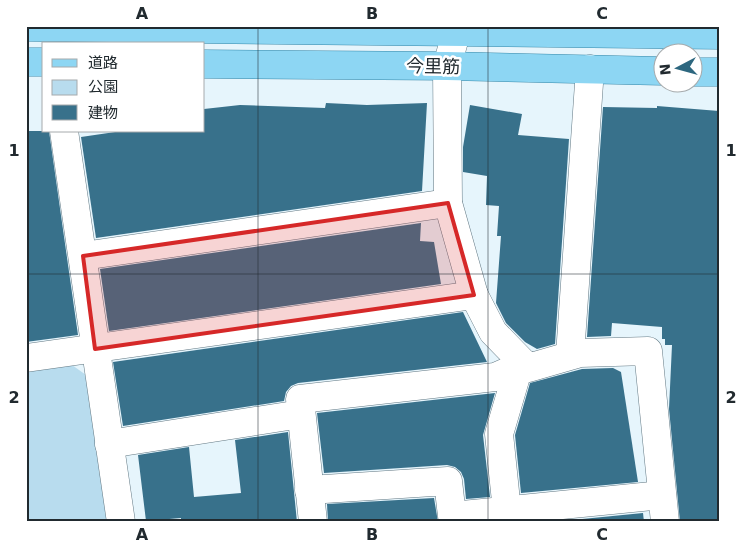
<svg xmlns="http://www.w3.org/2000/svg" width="745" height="548" viewBox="0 0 745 548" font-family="'DejaVu Sans','Noto Sans JP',sans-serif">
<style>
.green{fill:#b8dcee}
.building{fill:#38718b}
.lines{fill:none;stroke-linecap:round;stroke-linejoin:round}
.minor-casing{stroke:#627883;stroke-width:29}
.major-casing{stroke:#3688a9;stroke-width:29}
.minor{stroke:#fff;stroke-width:28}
.major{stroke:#8dd6f3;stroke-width:28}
.marked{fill:#d62828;fill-opacity:0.2;stroke:#d62828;stroke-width:4;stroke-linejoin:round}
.grid{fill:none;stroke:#212a2f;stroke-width:1;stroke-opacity:0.55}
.labels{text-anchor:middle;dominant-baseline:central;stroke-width:5;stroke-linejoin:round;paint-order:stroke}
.street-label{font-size:18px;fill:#212a2f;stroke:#fff}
.neatline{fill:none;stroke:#212a2f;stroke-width:2}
.grid-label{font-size:16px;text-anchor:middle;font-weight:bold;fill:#212a2f}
</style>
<rect width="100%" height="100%" fill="#e6f5fc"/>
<path class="green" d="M 72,365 L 86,375 L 109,522 L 26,522 L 26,369 Z"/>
<g class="building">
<path d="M 326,103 L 367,105 L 427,103 L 422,191 L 96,238 L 81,137 L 122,131 L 204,131 L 204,109 L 240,105 L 325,108 Z"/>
<path d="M 470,105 L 522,114 L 518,135 L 569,139 L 555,344 L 537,349 L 525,342 L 506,323 L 496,303 L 501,236 L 497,236 L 499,206 L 486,205 L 487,176 L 463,172 L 463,147 Z"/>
<path d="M 657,106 L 719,111 L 719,522 L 680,522 L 669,409 L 672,345 L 665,345 L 665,339 L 662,339 L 662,327 L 612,323 L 611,336 L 587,337 L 603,107 L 657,108 Z"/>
<path d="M 26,131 L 49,131 L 78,335 L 26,342 Z"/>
<path d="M 421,223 L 420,241 L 434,242 L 441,284 L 109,331 L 100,269 Z"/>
<path d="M 463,312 L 487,362 L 298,383 L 291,386 L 286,392 L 284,401 L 123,426 L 113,362 Z"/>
<path d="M 613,368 L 621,372 L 638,482 L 521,493 L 515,435 L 530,383 L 582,369 Z"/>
<path d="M 495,393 L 483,435 L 490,497 L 466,499 L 464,479 L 461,472 L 455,467 L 447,465 L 324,473 L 317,413 Z"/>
<path d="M 288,432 L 297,522 L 181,522 L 181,518 L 146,521 L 138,455 L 189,447 L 194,497 L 241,493 L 235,440 Z"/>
<path d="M 434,498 L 438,522 L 328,522 L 327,504 Z"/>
<path d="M 643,513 L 644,522 L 552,522 Z"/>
</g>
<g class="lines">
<g class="minor-casing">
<g id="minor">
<path d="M 458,26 L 447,66 L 448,203 L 474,295 L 493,332 L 528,368 L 580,353 L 648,351 L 665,522"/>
<path d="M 64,131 C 84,261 101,392 121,522"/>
<path d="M 83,256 L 448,203"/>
<path d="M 570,355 L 590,69"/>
<path d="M 26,358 L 474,295"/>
<path d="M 109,444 L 301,414"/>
<path d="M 309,490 L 448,481 L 452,516 L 662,495"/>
<path d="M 507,511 L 499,434 L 519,366"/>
<path d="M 313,522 L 300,399 L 495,377 L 525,364"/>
</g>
</g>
<g class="major-casing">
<g id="major">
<path d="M 26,27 L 719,35"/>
<path d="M 26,62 L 44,62"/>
<path d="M 204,64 L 447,66 L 662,71"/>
<path d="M 692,72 L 719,72"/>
</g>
</g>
<use href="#minor" class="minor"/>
<use href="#major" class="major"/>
</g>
<path class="marked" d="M 448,203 L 474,295 L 95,349 L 83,256 Z"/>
<path class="grid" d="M 258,26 L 258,522M 488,26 L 488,522M 26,274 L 719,274"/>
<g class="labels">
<g class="street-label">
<text transform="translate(433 66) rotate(1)">今里筋</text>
</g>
</g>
<rect width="745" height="548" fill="none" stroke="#ffffff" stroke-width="55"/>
<rect x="42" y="42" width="162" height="90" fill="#ffffff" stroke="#a6aaac"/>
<rect x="52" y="59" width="25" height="8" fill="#8dd6f3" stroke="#a6aaac"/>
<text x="88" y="68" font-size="15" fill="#212a2f">道路</text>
<rect x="52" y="80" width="25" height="15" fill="#b8dcee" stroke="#a6aaac"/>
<text x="88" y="92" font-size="15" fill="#212a2f">公園</text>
<rect x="52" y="105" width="25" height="15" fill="#38718b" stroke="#a6aaac"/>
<text x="88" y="118" font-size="15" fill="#212a2f">建物</text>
<g transform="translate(678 68) rotate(264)"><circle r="24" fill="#ffffff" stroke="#a6aaac"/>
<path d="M0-4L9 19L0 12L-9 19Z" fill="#2d677f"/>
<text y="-8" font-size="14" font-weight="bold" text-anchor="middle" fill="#212a2f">N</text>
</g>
<rect x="28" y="28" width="690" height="492" class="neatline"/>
<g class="grid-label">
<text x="142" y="19">A</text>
<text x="372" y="19">B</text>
<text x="602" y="19">C</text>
<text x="14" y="156">1</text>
<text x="731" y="156">1</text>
<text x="14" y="403">2</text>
<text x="731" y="403">2</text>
<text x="142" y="540">A</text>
<text x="372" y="540">B</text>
<text x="602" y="540">C</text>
</g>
</svg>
